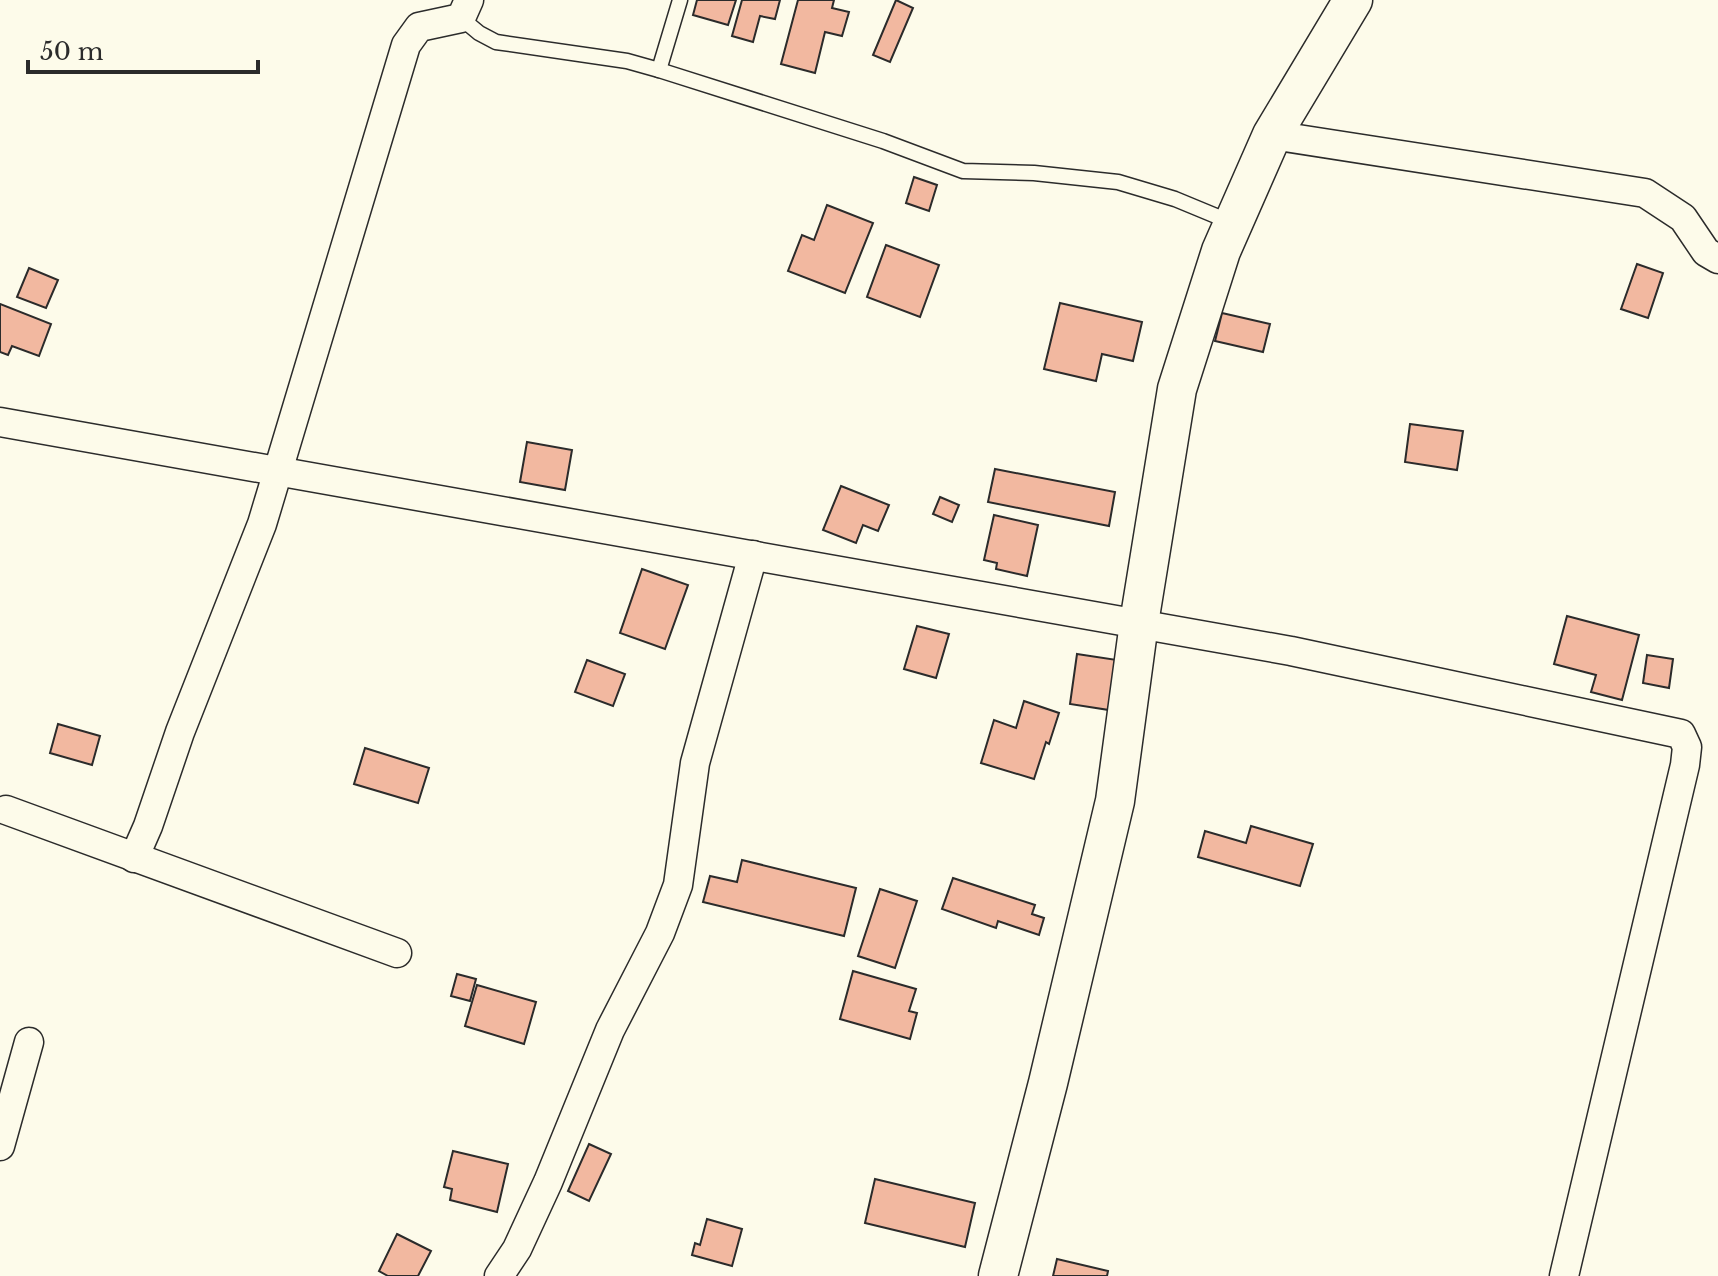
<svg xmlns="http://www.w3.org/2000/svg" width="1718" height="1276" viewBox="0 0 1718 1276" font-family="'Libre Baskerville',serif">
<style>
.building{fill:#f2b8a0;stroke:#2b2b2b;stroke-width:2}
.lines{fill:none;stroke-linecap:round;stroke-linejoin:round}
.lane-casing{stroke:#2b2b2b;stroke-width:17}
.street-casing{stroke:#2b2b2b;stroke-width:31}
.secondary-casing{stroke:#2b2b2b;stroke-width:41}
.lane{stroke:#fdfbea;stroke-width:14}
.street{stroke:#fdfbea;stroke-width:28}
.secondary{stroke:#fdfbea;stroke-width:38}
</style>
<rect width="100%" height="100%" fill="#fdfbea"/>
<g class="building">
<path d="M 697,0 L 736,0 L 728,25 L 693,15 Z"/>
<path d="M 742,0 L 780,0 L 775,19 L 760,16 L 753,42 L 732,36 Z"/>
<path d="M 798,0 L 834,0 L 832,8 L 849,12 L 842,36 L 825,32 L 815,73 L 781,64 Z"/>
<path d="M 896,0 L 913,8 L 890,62 L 873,55 Z"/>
<path d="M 914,177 L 937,185 L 929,211 L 906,203 Z"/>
<path d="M 827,205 L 873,223 L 845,293 L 788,271 L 802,235 L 814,240 Z"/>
<path d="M 886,245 L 939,265 L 920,317 L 867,297 Z"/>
<path d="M 1637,264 L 1663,273 L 1648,318 L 1621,309 Z"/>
<path d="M 29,268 L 58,280 L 46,308 L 17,297 Z"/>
<path d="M 1060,303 L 1142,322 L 1133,361 L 1102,354 L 1096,381 L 1044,369 Z"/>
<path d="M 0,304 L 51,324 L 39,356 L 12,346 L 8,355 L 0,352 Z"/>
<path d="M 1222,313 L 1270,324 L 1263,352 L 1215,341 Z"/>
<path d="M 1410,424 L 1463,431 L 1457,470 L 1405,462 Z"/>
<path d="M 527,442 L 572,450 L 565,490 L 520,482 Z"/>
<path d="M 995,469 L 1115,492 L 1109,526 L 988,502 Z"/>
<path d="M 841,486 L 889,505 L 878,531 L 863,525 L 856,543 L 823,530 Z"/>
<path d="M 940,497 L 959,505 L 952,522 L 933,514 Z"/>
<path d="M 994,515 L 1038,525 L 1027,576 L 996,569 L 997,563 L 984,560 Z"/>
<path d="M 642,569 L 688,585 L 665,649 L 620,633 Z"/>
<path d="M 1567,616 L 1639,635 L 1622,700 L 1591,692 L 1596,675 L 1554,664 Z"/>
<path d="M 917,626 L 949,634 L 936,678 L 904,669 Z"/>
<path d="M 1077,654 L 1117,660 L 1109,710 L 1070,704 Z"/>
<path d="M 1647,655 L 1673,659 L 1669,688 L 1643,683 Z"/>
<path d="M 587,660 L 625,674 L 613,706 L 575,692 Z"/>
<path d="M 1024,701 L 1059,713 L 1049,744 L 1046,742 L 1034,779 L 981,763 L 994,720 L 1016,728 Z"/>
<path d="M 58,724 L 100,736 L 92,765 L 50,753 Z"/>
<path d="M 365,748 L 429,768 L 418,803 L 354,784 Z"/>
<path d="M 1251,826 L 1313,844 L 1300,886 L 1198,857 L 1205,831 L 1246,843 Z"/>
<path d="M 742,860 L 856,888 L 844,936 L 703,902 L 710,876 L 737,882 Z"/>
<path d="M 953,878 L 1035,905 L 1032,914 L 1044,918 L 1039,935 L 998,921 L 996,928 L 942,909 Z"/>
<path d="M 880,889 L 917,901 L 895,968 L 858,956 Z"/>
<path d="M 853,971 L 916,989 L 909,1011 L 917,1013 L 910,1039 L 840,1019 Z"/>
<path d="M 457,974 L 476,979 L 470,1001 L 451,996 Z"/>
<path d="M 477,985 L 536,1002 L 524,1044 L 465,1026 Z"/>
<path d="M 589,1144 L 611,1154 L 589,1201 L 568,1191 Z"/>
<path d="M 453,1151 L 508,1164 L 497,1212 L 450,1200 L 452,1189 L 444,1187 Z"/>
<path d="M 875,1179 L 975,1203 L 965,1247 L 865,1223 Z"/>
<path d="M 707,1219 L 742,1229 L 732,1266 L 692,1255 L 695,1243 L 700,1245 Z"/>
<path d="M 397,1234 L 431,1251 L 418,1276 L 388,1276 L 379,1271 Z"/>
<path d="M 1057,1259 L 1108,1271 L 1107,1276 L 1053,1276 Z"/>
</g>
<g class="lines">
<g class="lane-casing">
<g id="lane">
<path d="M 461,18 L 479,33 L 496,42 L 627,61 L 659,70 L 883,141 L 963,171 L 1034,173 L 1118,182 L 1175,199 L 1233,223"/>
<path d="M 659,70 L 680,0"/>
</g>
</g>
<g class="street-casing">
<g id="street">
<path d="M 1272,135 L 1645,193 L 1683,218 L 1706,252 L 1718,259"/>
<path d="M 0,422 L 1291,651 L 1681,734 L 1687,747 L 1685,765 L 1564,1276"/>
<path d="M 6,810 L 397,953"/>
<path d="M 134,858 L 148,826 L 180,732 L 262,524 L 406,45 L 419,27 L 461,18 L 469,0"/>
<path d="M 0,1146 L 29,1042"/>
<path d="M 499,1276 L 517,1249 L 548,1182 L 610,1030 L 660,933 L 678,885 L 695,763 L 753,555"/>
</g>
</g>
<g class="secondary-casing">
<path id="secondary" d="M 998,1276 L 1048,1083 L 1115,801 L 1139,623 L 1177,389 L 1221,251 L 1272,135 L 1353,0"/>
</g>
<use href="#lane" class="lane"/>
<use href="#street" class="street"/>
<use href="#secondary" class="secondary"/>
</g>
<path d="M28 60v12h230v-12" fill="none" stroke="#2b2b2b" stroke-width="4"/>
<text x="40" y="60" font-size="24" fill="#2b2b2b" stroke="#fdfbea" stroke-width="6" paint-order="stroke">50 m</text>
</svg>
